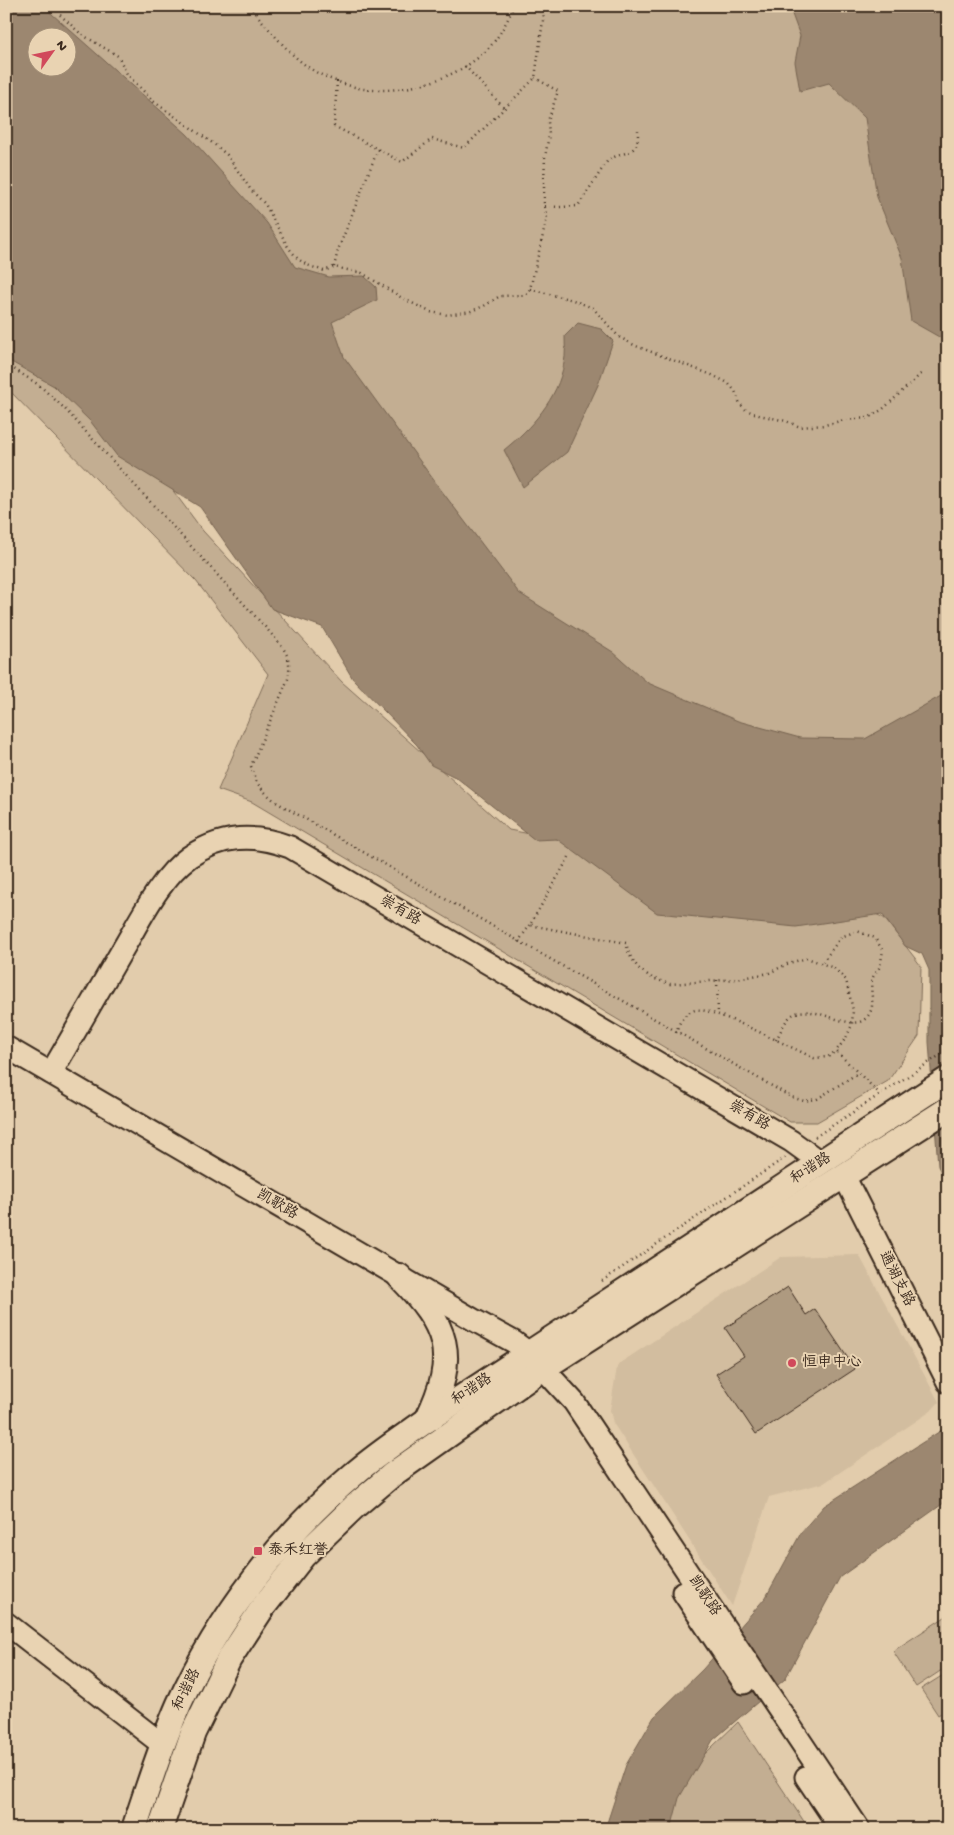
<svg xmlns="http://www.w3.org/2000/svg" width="954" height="1835" viewBox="0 0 954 1835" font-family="'Gochi Hand','LXGW WenKai TC',sans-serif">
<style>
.built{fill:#d2bd9f}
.green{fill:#c3ae92;stroke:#7f6c58}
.water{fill:#9c8770;stroke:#75624f;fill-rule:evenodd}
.building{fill:#ae9a80;stroke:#3b2a1e}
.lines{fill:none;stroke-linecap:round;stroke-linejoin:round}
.secondary-casing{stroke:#3b2a1e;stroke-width:25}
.primary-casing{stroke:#3b2a1e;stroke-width:28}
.path{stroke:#3b2a1e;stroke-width:2.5;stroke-dasharray:1 4;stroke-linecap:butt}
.secondary{stroke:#e9d3b2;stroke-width:21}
.primary{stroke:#e9d3b2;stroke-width:24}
.poi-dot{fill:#d1495b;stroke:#e9d3b2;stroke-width:2}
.labels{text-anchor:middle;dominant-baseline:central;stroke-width:4;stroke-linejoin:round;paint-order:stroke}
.street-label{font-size:15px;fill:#3b2a1e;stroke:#e9d3b2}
.poi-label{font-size:15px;fill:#3b2a1e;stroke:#e9d3b2;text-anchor:start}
</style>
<rect width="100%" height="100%" fill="#e2ccac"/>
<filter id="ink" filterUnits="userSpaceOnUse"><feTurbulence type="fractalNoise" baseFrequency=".02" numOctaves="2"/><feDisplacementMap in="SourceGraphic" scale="10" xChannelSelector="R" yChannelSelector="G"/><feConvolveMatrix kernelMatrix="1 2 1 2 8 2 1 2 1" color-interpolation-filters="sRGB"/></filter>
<g filter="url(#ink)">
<path class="built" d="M 859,1255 L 939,1402 L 931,1411 L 824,1483 L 769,1497 L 732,1606 L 613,1423 L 610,1410 L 617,1367 L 620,1363 L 781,1257 Z"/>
<g class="green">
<path d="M 6,6 L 820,6 L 948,262 L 948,705 L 895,758 L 644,723 L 416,525 L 68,68 L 68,38 L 38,38 Z"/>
<path d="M 6,301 L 93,383 L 203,531 L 342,682 L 509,830 L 557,839 L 861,907 L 884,918 L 921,966 L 919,1036 L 888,1081 L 817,1122 L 790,1122 L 252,802 L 218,790 L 268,674 L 196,581 L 6,387 Z"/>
<path d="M 948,1615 L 948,1666 L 916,1687 L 893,1651 Z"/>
<path d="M 948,1672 L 948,1709 L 938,1715 L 921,1689 Z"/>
<path d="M 738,1722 L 809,1829 L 663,1829 L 685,1773 Z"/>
</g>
<g class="water">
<path d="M 6,6 L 43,6 L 187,134 L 267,223 L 295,267 L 329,277 L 364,276 L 376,287 L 377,300 L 332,322 L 344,357 L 441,490 L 519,593 L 613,652 L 648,683 L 738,721 L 800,738 L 865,739 L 948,692 L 948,1188 L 938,1166 L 929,1042 L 929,970 L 922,954 L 905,946 L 882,914 L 796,927 L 657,913 L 557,839 L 535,840 L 457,778 L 431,765 L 417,745 L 353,679 L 322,627 L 272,609 L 200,507 L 117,456 L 91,422 L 54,386 L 6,359 ZM 38,38 L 68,38 L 68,68 L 38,68 Z"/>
<path d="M 789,6 L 948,6 L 948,342 L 911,321 L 902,258 L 877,197 L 865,118 L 829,83 L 800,91 L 795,62 L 800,36 Z"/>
<path d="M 578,323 L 601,329 L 613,341 L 598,385 L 567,452 L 523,487 L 504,450 C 531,428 558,399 564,363 C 566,355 565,345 565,336 Z"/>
<path d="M 948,1426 L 948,1500 L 840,1577 L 785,1679 L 713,1740 L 679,1798 L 671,1829 L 605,1829 L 626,1765 L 654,1717 L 703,1669 L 766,1597 L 802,1531 L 824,1506 Z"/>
</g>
<path class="building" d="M 788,1287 L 806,1315 L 815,1309 L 855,1369 L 756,1434 L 716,1374 L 744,1356 L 725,1328 Z"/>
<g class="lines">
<g class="secondary-casing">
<g id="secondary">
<path d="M 6,1047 L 474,1320 L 514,1342 L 529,1353 L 574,1402 L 859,1829"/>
<path d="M 51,1073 C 75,1031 100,989 124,947 C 141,918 161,877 189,857 C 221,835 254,833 290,847 L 791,1141 L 820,1162"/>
<path d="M 844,1176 L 948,1382"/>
<path d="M 683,1592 L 744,1683"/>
<path d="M 6,1623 L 163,1745"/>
<path d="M 806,1777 L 841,1829"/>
</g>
</g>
<g class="primary-casing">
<g id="primary">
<path d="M 399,1276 C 448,1326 459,1355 427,1420"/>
<path d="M 134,1829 C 148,1787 161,1745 179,1704 C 219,1616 281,1536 354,1474 C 377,1454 403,1437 427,1420 L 948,1079"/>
<path d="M 160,1829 L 193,1733 L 229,1659 L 263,1607 L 303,1556 L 355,1506 L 393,1474 L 542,1369 L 948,1109"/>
</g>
</g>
<g class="path">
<path d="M 56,6 L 58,13 L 81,34 L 118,56 L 127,74 L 153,101 L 214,144 L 227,155 L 251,190 L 265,204 L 288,247 L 298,259 L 307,265 L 324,271 L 334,267 L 362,273 L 402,298 L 430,312 L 448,315 L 471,311 L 484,306 L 500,296 L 526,295 L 530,289 L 547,218 L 544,203 L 544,182 L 545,157 L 549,135 L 548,121 L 558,91 L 535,78"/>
<path d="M 249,6 C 270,29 288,55 314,71 C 326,78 350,87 364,89 C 406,95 467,76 493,43 C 502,32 508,19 514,6"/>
<path d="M 465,66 L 504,108"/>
<path d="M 337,81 L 334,126 L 402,162 L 432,139 L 464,148 L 535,78 L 545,6"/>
<path d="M 545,206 L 559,207 L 578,206 L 608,160 C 625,150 639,157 638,130"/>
<path d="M 334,267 L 338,250 L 378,149"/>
<path d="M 530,289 L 573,300 L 593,308 L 619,337 L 636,346 L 712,375 L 728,383 L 735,391 L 740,404 L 746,410 L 759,415 L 786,421 L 800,427 L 825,425 L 844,420 L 868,418 L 883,409 L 923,372"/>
<path d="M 6,364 L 39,385 L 64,408 L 267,629 C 282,647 293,654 288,679 L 251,766 C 255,784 262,790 276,802 L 791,1097 L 804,1101 L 817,1099 L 858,1073"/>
<path d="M 569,857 L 530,925 L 626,943 L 629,954 L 638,968 L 652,978 L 670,984 L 737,979 L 769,973 L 789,963 L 807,958 L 834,968 L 846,980 L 853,1010 L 852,1025 L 846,1038 L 836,1051 L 880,1094"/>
<path d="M 518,942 L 530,925"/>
<path d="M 717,980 L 718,1014"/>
<path d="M 676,1033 C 679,1022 684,1013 695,1010 C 711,1006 794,1049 814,1058 L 828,1057 L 836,1051"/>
<path d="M 776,1040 C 780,1033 784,1022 790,1017 C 809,998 852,1036 867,1017 C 877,1006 869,993 872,980 C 873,975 878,971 880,966 C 881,962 882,956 883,951 L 875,938 L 857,931 L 841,937 L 822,963"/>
<path d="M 815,1137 L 948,1050"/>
<path d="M 602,1281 L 786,1157"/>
</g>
<use href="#secondary" class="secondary"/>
<use href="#primary" class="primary"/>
</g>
</g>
<g class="poi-dot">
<circle cx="792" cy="1363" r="5"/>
<rect x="253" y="1546" width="10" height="10" rx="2.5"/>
</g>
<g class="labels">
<g class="street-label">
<text transform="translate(400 911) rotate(30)">崇有路</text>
<text transform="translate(749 1116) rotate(30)">崇有路</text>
<text transform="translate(811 1169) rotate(-33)">和谐路</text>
<text transform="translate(277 1205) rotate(30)">凯歌路</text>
<text transform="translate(896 1279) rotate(63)">通湖支路</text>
<text transform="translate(472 1390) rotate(-34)">和谐路</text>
<text transform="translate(704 1596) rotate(56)">凯歌路</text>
<text transform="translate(187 1690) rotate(-64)">和谐路</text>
</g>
<g class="poi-label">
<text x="802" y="1363">恒申中心</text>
<text x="268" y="1551">泰禾红誉</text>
</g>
</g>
<rect width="954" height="1835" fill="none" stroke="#e9d3b2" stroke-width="25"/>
<rect x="12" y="12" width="929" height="1810" fill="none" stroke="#3b2a1e" stroke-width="2" filter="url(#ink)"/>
<g transform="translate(52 52) rotate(57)"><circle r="24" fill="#e9d3b2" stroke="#a38f77"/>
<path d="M0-4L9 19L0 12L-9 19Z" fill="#d1495b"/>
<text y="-8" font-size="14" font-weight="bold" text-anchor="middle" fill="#3b2a1e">N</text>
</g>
</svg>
